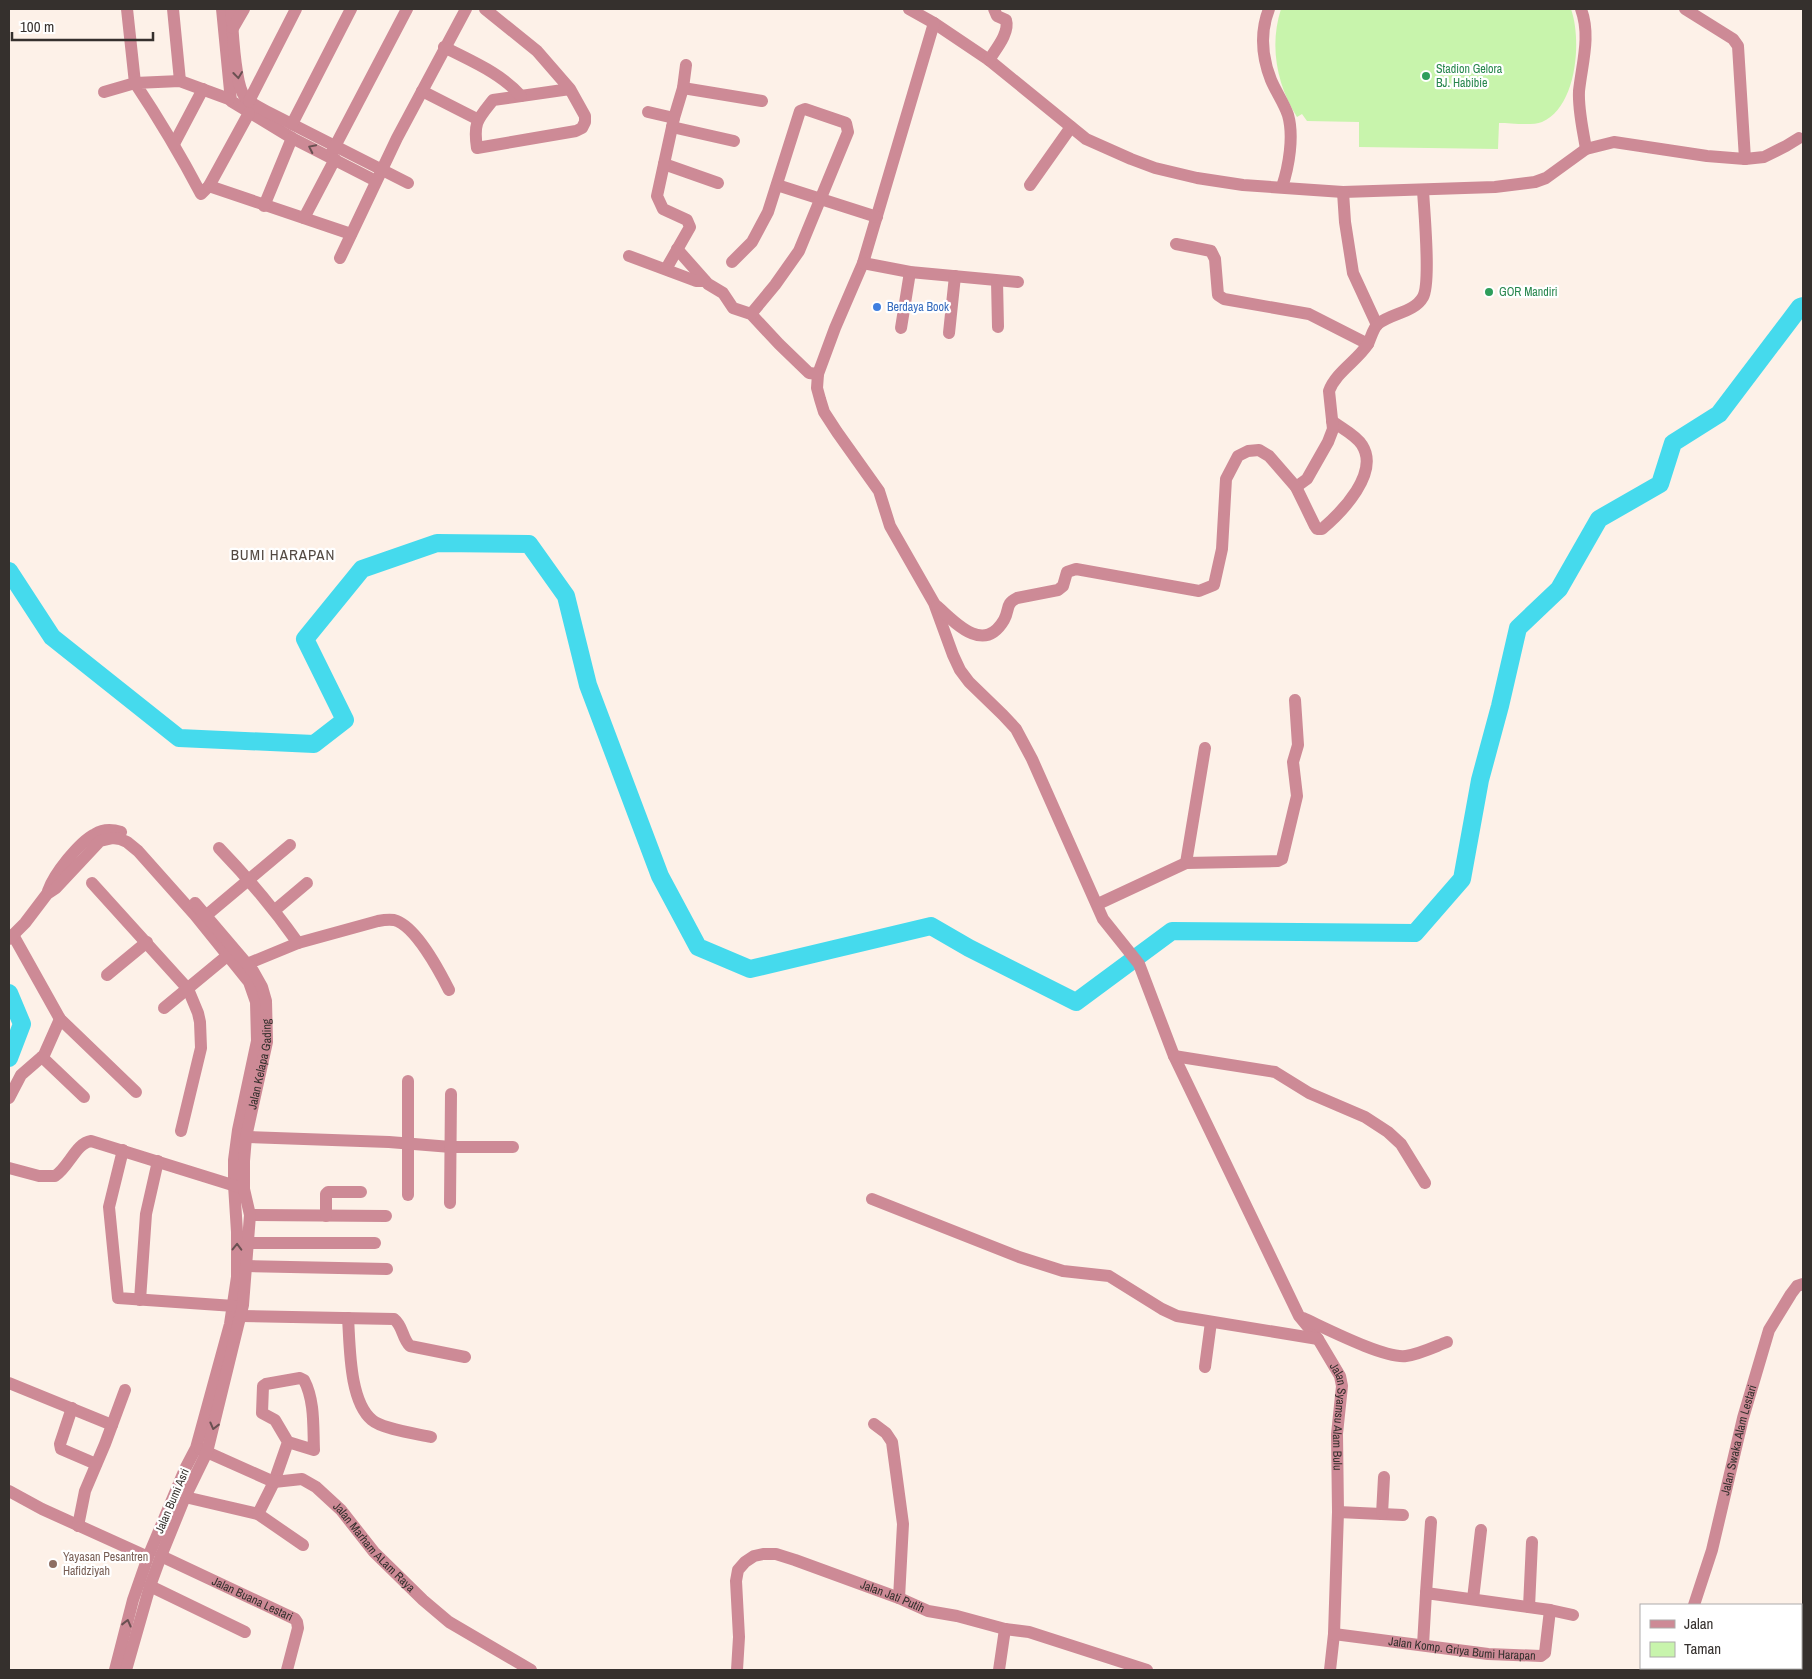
<svg xmlns="http://www.w3.org/2000/svg" width="1812" height="1679" viewBox="0 0 1812 1679" font-family="'Archivo Narrow',sans-serif">
<style>
.green{fill:#c8f4ac}
.lines{fill:none;stroke-linecap:round;stroke-linejoin:round}
.river{stroke:#45daed;stroke-width:18}
.minor{stroke:#cd8a96;stroke-width:12}
.oneway{stroke:#6a5052}
.leisure-dot{fill:#2e9e5b;stroke:#fff;stroke-width:2}
.shop-dot{fill:#3f7fe0;stroke:#fff;stroke-width:2}
.education-dot{fill:#8d6e63;stroke:#fff;stroke-width:2}
.labels{text-anchor:middle;dominant-baseline:central;stroke-width:4.5;stroke-linejoin:round;paint-order:stroke}
.leisure-label{font-size:12px;fill:#27864d;stroke:#fff;text-anchor:start}
.shop-label{font-size:12px;fill:#366cbe;stroke:#fff;text-anchor:start}
.street-label{font-size:12px;fill:#35302d;stroke:#fff}
.education-label{font-size:12px;fill:#785e54;stroke:#fff;text-anchor:start}
.quarter-label{font-size:15px;letter-spacing:1px;fill:#534942;stroke:#fff}
</style>
<rect width="100%" height="100%" fill="#fdf1e8"/>
<path class="green" d="M 1281,9 L 1571,9 C 1582,40 1577,107 1542,122 C 1532,126 1510,123 1499,123 L 1498,149 L 1359,147 L 1359,122 L 1307,121 L 1302,114 L 1297,117 C 1277,85 1269,46 1281,9 Z"/>
<g class="lines">
<g class="river">
<path d="M 9,571 L 52,637 L 179,738 L 314,744 L 345,720 L 305,639 L 362,569 L 437,543 L 529,544 L 566,596 L 588,685 L 660,876 L 698,947 L 750,969 L 931,926 L 969,948 L 1076,1002 L 1172,931 L 1415,933 L 1462,879 L 1480,780 L 1500,706 L 1518,628 L 1559,589 L 1599,519 L 1660,484 L 1673,443 L 1719,414 L 1800,307 L 1803,306"/>
<path d="M 9,993 L 22,1024 L 9,1058"/>
</g>
<g class="minor">
<path d="M 173,9 L 180,81"/>
<path d="M 222,9 L 231,101 L 292,138 L 376,181"/>
<path d="M 231,9 C 233,28 234,84 245,97 C 251,104 260,108 268,112 L 408,183"/>
<path d="M 485,9 L 537,51 L 570,89 L 585,116 L 585,122 L 582,128 L 576,131 L 477,148 C 473,122 478,119 493,100 L 570,89"/>
<path d="M 909,9 L 934,23 L 989,60 L 1086,139 L 1131,159 L 1155,168 L 1197,178 L 1243,185 L 1343,192 L 1495,187 L 1535,182 L 1546,178 L 1586,149 L 1614,142 L 1707,156 L 1745,159 L 1764,157 L 1786,146 L 1799,138"/>
<path d="M 1269,9 C 1260,32 1262,57 1271,80 C 1276,92 1284,103 1288,115 C 1294,136 1289,166 1282,187"/>
<path d="M 1581,9 C 1591,36 1582,63 1579,91 C 1578,110 1583,130 1586,149"/>
<path d="M 1685,9 L 1733,39 L 1738,46 L 1745,159"/>
<path id="s1" d="M 934,23 L 863,263 L 835,328 L 818,374 L 817,388 L 820,399 L 824,412 L 837,432 L 879,491 L 890,526 L 934,603 L 953,655 L 960,670 L 969,682 L 1003,715 L 1016,729 L 1032,759 L 1103,919 L 1139,964 L 1174,1056 L 1299,1316 L 1318,1339 L 1340,1376 L 1342,1386 L 1337,1434 L 1338,1512 L 1334,1634 L 1330,1670"/>
<path d="M 233,28 L 244,9"/>
<path d="M 444,47 C 471,61 501,73 521,96"/>
<path d="M 989,60 C 995,50 1010,33 1006,20 L 997,16 L 994,9"/>
<path d="M 683,88 L 762,101"/>
<path d="M 422,91 L 477,119"/>
<path d="M 104,92 L 135,83 L 127,9"/>
<path d="M 229,99 L 180,81 L 135,83 C 159,119 181,156 201,194 L 209,186 L 249,113"/>
<path d="M 249,101 L 296,9"/>
<path d="M 648,112 L 674,118"/>
<path d="M 292,124 L 351,9"/>
<path d="M 672,127 L 734,141"/>
<path d="M 174,144 L 203,89"/>
<path d="M 332,152 L 407,9"/>
<path d="M 664,164 L 718,183"/>
<path d="M 777,185 L 877,217"/>
<path d="M 1030,185 L 1071,127"/>
<path d="M 209,186 L 351,234"/>
<path d="M 1343,192 L 1345,222 L 1353,273 L 1377,325"/>
<path d="M 264,206 L 292,138"/>
<path d="M 304,218 L 335,159"/>
<path d="M 1176,244 L 1211,251 L 1215,259 L 1218,295 L 1224,299 L 1309,314 L 1368,344"/>
<path d="M 677,249 L 708,284 L 723,293 L 733,308 L 751,314 L 779,344 L 809,373 L 818,374"/>
<path d="M 629,256 L 696,281 L 705,281"/>
<path d="M 340,258 L 397,138 L 466,9"/>
<path d="M 732,262 L 752,242 L 768,212 L 800,111 L 805,109 L 846,123 L 848,132 L 799,251 L 775,285 L 751,314"/>
<path d="M 863,263 L 910,272 L 1018,282"/>
<path d="M 666,269 L 690,227 L 687,220 L 663,209 L 657,196 L 674,118 L 683,88 L 686,65"/>
<path d="M 997,281 L 998,327"/>
<path d="M 901,328 L 910,272"/>
<path d="M 949,333 L 955,276"/>
<path d="M 1296,487 L 1315,526 L 1317,529 L 1322,529 C 1342,512 1380,473 1362,445 C 1356,435 1341,428 1332,421"/>
<path d="M 937,606 C 956,624 984,654 1004,620 C 1010,609 1005,604 1017,598 L 1058,590 L 1063,586 L 1067,572 L 1076,569 L 1199,591 L 1214,585 L 1222,549 L 1226,479 L 1238,456 L 1248,451 L 1259,450 L 1269,456 L 1296,487 L 1307,479 L 1328,442 L 1333,429 L 1329,391 C 1336,372 1357,361 1368,344 C 1371,338 1373,328 1378,324 C 1391,313 1414,313 1423,297 C 1431,283 1424,210 1423,190"/>
<path d="M 219,848 C 248,878 274,909 298,943"/>
<path d="M 1186,863 L 1205,748"/>
<path d="M 92,883 L 188,989 L 198,1013 L 200,1022 L 201,1048 L 181,1131"/>
<path d="M 48,891 C 54,874 79,842 95,834 C 103,829 112,829 121,832"/>
<path d="M 1098,904 L 1186,863 L 1278,861 L 1282,859 L 1297,796 L 1293,762 L 1298,745 L 1295,700"/>
<path d="M 275,910 L 307,883"/>
<path d="M 202,919 L 290,845"/>
<path d="M 13,935 L 60,1019 L 136,1092"/>
<path d="M 9,939 L 25,923 L 47,894 L 56,888 L 100,841 L 113,838 L 120,839 L 127,842 L 138,851 L 195,915 L 249,982 L 256,1002 L 257,1041 L 238,1130 L 234,1160 L 234,1185 L 237,1232 L 237,1277 L 230,1324 L 196,1448 L 185,1469 L 148,1557 L 133,1600 L 115,1670"/>
<path d="M 247,964 L 298,943 L 378,921 C 383,920 388,919 394,920 C 415,925 440,972 449,990"/>
<path d="M 107,975 L 147,942"/>
<path d="M 164,1008 L 233,951"/>
<path d="M 1174,1056 L 1275,1072 L 1309,1093 L 1365,1117 L 1388,1132 L 1401,1144 L 1425,1183"/>
<path d="M 42,1057 L 84,1097"/>
<path d="M 408,1081 L 408,1195"/>
<path d="M 9,1098 L 21,1075 L 44,1055 L 60,1019"/>
<path d="M 246,1137 L 389,1142 L 451,1147 L 513,1147"/>
<path d="M 123,1150 L 109,1207 L 118,1298 L 234,1306"/>
<path d="M 9,1168 L 39,1176 L 55,1176 C 69,1167 76,1143 91,1141 L 242,1188"/>
<path d="M 872,1199 L 1019,1257 L 1063,1271 L 1109,1276 L 1162,1309 L 1177,1316 L 1318,1339"/>
<path d="M 450,1203 L 451,1094"/>
<path d="M 250,1215 L 386,1216"/>
<path d="M 326,1216 L 326,1194 L 328,1192 L 361,1192"/>
<path d="M 248,1243 L 375,1243"/>
<path d="M 246,1266 L 387,1269"/>
<path d="M 140,1300 L 146,1214 L 158,1161"/>
<path d="M 241,1316 L 394,1319 C 403,1326 402,1338 410,1346 L 465,1357"/>
<path d="M 348,1318 C 350,1346 349,1401 372,1420 C 382,1429 418,1434 431,1437"/>
<path d="M 1303,1318 C 1325,1328 1385,1359 1406,1356 C 1420,1354 1434,1347 1447,1342"/>
<path d="M 1205,1367 L 1211,1322"/>
<path d="M 9,1383 L 112,1425"/>
<path d="M 72,1408 L 60,1444 L 61,1449 L 96,1464"/>
<path d="M 874,1424 L 886,1433 L 892,1442 L 903,1524 L 899,1598"/>
<path d="M 288,1442 L 314,1450 C 313,1427 315,1401 304,1380 L 300,1378 L 266,1384 L 263,1386 L 262,1413 L 275,1420 L 288,1442 L 274,1482 L 258,1514 L 303,1545"/>
<path id="s2" d="M 200,1449 L 274,1482 L 302,1479 L 316,1487 L 341,1510 L 374,1552 L 423,1600 L 449,1622 L 531,1670"/>
<path d="M 9,1491 L 42,1509 L 148,1557"/>
<path d="M 185,1497 L 258,1514"/>
<path d="M 1338,1512 L 1403,1515"/>
<path d="M 1382,1514 L 1384,1477"/>
<path d="M 78,1526 L 85,1491 L 105,1444 L 125,1390"/>
<path id="s3" d="M 161,1556 L 295,1619 L 297,1622 L 298,1628 L 287,1670"/>
<path d="M 150,1586 L 245,1632"/>
<path d="M 1426,1593 L 1431,1522"/>
<path d="M 1473,1599 L 1481,1530"/>
<path id="s4" d="M 1694,1605 L 1712,1550 L 1743,1418 L 1769,1330 L 1791,1294 L 1797,1286 L 1803,1284"/>
<path d="M 1529,1607 L 1532,1542"/>
<path id="s5" d="M 1334,1634 L 1488,1654 L 1541,1656 L 1545,1653 L 1550,1610"/>
<path d="M 1801,1641 L 1803,1641"/>
<path d="M 1423,1645 L 1426,1593 L 1550,1610 L 1573,1615"/>
<path id="s6" d="M 126,1670 L 150,1586 L 161,1556 L 185,1497 L 207,1452 L 243,1305 L 250,1215 L 244,1189 L 244,1161 L 246,1137 L 267,1042 L 266,1001 L 262,987 L 253,971 L 195,903"/>
<path id="s7" d="M 737,1670 L 739,1637 L 736,1581 L 738,1570 L 745,1562 L 754,1556 L 763,1554 L 776,1554 L 795,1560 L 899,1598 L 928,1611 L 957,1616 L 1005,1629 L 1029,1632 L 1147,1670"/>
<path d="M 999,1670 L 1005,1629"/>
<path d="M 1674,1670 L 1675,1668"/>
</g>
</g>
<defs><path id="oneway-chevron" d="M-2-3.5L2.5 0L-2 3.5" fill="none" stroke-width="1.6" stroke-linecap="round" stroke-linejoin="round" transform="scale(1.25)"/></defs>
<g class="oneway">
<use href="#oneway-chevron" transform="translate(238 75) rotate(83)"/>
<use href="#oneway-chevron" transform="translate(312 148) rotate(-154)"/>
<use href="#oneway-chevron" transform="translate(237 1247) rotate(-89)"/>
<use href="#oneway-chevron" transform="translate(214 1426) rotate(104)"/>
<use href="#oneway-chevron" transform="translate(127 1623) rotate(-76)"/>
</g>
<g class="leisure-dot">
<circle cx="1426" cy="76" r="5"/>
<circle cx="1489" cy="292" r="5"/>
</g>
<circle class="shop-dot" cx="877" cy="307" r="5"/>
<circle class="education-dot" cx="53" cy="1564" r="5"/>
<g class="labels">
<g class="leisure-label">
<text x="1436" y="69">Stadion Gelora<tspan x="1436" dy="14">BJ. Habibie</tspan></text>
<text x="1499" y="292">GOR Mandiri</text>
</g>
<g class="shop-label">
<text x="887" y="307">Berdaya Book</text>
</g>
<g class="street-label">
<text stroke="none"><textPath href="#s6" startOffset="628">Jalan Kelapa Gading</textPath></text>
<text stroke="none"><textPath href="#s1" startOffset="1551">Jalan Syamsu Alam Bulu</textPath></text>
<text stroke="none"><textPath href="#s4" startOffset="171">Jalan Swaka Alam Lestari</textPath></text>
<text transform="translate(172 1501) rotate(-67)">Jalan Bumi Asri</text>
<text stroke="none"><textPath href="#s2" startOffset="209">Jalan Marham ALam Raya</textPath></text>
<text stroke="none"><textPath href="#s7" startOffset="268">Jalan Jati Putih</textPath></text>
<text stroke="none"><textPath href="#s3" startOffset="101">Jalan Buana Lestari</textPath></text>
<text stroke="none"><textPath href="#s5" startOffset="129">Jalan Komp. Griya Bumi Harapan</textPath></text>
</g>
<g class="education-label">
<text x="63" y="1557">Yayasan Pesantren<tspan x="63" dy="14">Hafidziyah</tspan></text>
</g>
<g class="quarter-label">
<text x="283" y="554">BUMI HARAPAN</text>
</g>
</g>
<rect width="1812" height="1679" fill="none" stroke="#35302d" stroke-width="20"/>
<rect x="1640" y="1604" width="162" height="65" fill="#ffffff" stroke="#aeacab"/>
<rect x="1650" y="1620" width="25" height="8" fill="#cd8a96" stroke="#aeacab"/>
<text x="1684" y="1629" font-size="15" fill="#35302d">Jalan</text>
<rect x="1650" y="1642" width="25" height="15" fill="#c8f4ac" stroke="#aeacab"/>
<text x="1684" y="1654" font-size="15" fill="#35302d">Taman</text>
<path d="M12 32v8h141v-8" fill="none" stroke="#35302d" stroke-width="2.5"/>
<text x="20" y="32" font-size="15" fill="#35302d" stroke="#ffffff" stroke-width="4" paint-order="stroke">100 m</text>
</svg>
